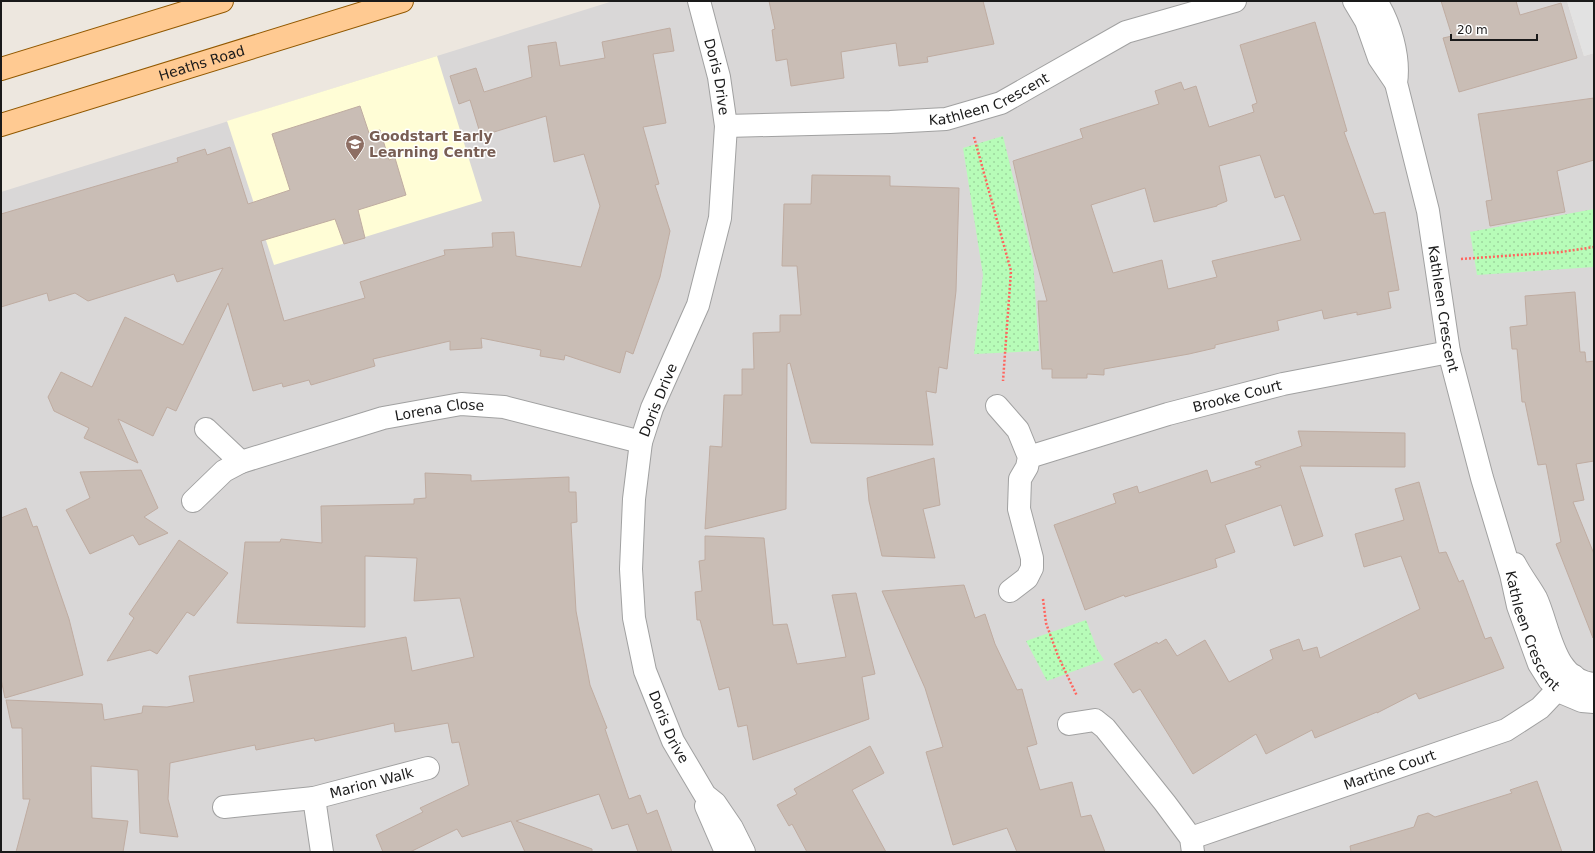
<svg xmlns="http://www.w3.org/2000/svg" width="1595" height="853" viewBox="0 0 1595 853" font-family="'DejaVu Sans',sans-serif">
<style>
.residential{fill:#d9d7d7}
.education{fill:#fffdd6}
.park{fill:url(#park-dots)}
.parking{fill:#e2e2e2}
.building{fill:#c9bdb5;stroke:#bfaca1;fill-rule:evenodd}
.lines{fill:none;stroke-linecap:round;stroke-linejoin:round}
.minor-casing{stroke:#a1a1a1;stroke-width:24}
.major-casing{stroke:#915800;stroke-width:24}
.path{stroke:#ff655e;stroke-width:2.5;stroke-dasharray:2 2;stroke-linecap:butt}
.minor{stroke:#fff;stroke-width:22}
.major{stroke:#ffca92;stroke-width:22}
.labels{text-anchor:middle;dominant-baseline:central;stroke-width:3;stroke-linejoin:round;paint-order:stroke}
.street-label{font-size:14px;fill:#1a1a1a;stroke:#fff}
.education-label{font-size:14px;font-weight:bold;fill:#785e54;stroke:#fff;text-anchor:start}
</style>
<defs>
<pattern id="park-dots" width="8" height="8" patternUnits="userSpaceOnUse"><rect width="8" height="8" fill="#b7fcb8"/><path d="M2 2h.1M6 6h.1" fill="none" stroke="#9dd79e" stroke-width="1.8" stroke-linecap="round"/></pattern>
</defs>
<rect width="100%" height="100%" fill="#ede7df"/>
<path class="residential" d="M 613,1 L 1567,1 L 1584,56 L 1594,53 L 1594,852 L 1,852 L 1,192 Z"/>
<path class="education" d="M 437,56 L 482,201 L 274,265 L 227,121 Z"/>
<g class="park">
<path d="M 1003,136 L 1033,260 L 1039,351 L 974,354 L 983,275 L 963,148 Z"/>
<path d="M 1594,209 L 1594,267 L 1477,275 L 1470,232 Z"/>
<path d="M 1086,620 L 1097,649 L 1104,660 L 1047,681 L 1026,641 Z"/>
</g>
<path class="parking" d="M 1567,1 L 1594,1 L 1594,53 L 1584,56 Z"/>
<g class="building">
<path d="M 769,1 L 983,1 L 994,44 L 927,57 L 928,62 L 899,66 L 896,43 L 841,52 L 844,78 L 791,86 L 787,59 L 776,61 L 772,30 L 775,29 Z"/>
<path d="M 1441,1 L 1516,1 L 1520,15 L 1561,3 L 1577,58 L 1459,92 L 1443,38 L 1452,36 Z"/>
<path d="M 1315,22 L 1347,131 L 1344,132 L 1374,214 L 1385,212 L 1399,290 L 1388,292 L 1391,308 L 1357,315 L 1357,312 L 1324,319 L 1322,310 L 1277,321 L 1279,330 L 1215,345 L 1215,348 L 1189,354 L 1104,369 L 1104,375 L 1087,374 L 1087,378 L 1052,378 L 1052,369 L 1042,369 L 1038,301 L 1047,301 L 1033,249 L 1013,161 L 1083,138 L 1080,129 L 1159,104 L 1155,91 L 1181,82 L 1184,90 L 1196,86 L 1209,127 L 1254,112 L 1252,105 L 1257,103 L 1240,45 ZM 1260,155 L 1275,198 L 1284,195 L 1301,240 L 1212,261 L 1217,277 L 1168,289 L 1162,260 L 1113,273 L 1091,205 L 1145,188 L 1154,222 L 1217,206 L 1217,205 L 1227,201 L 1219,166 Z"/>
<path d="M 670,28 L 674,51 L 653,54 L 666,123 L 643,127 L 659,184 L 655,185 L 670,231 L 660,277 L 633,354 L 626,351 L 620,373 L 565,355 L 564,360 L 540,356 L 541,350 L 481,338 L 482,348 L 450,350 L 450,341 L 373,359 L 375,366 L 311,385 L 309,380 L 283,387 L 282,383 L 253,391 L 228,303 L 176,411 L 167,407 L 153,436 L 118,419 L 138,463 L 84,438 L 89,428 L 54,411 L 48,397 L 61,372 L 92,387 L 125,317 L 183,345 L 223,268 L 177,282 L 174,274 L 88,301 L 75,293 L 49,301 L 47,293 L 1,307 L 1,214 L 178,162 L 177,158 L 205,149 L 207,155 L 230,147 L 248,204 L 290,190 L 272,134 L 360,106 L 369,133 L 380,130 L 389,160 L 395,158 L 406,195 L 358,210 L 365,238 L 344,244 L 335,219 L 261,241 L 284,321 L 365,298 L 360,282 L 445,255 L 444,250 L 493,247 L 492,233 L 514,232 L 516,256 L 581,267 L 600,206 L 584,154 L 554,162 L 546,116 L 481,136 L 470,100 L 459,104 L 450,76 L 476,68 L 484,92 L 532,77 L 528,46 L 556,42 L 560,66 L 605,58 L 602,42 Z"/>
<path d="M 1594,98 L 1594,160 L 1557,171 L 1565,212 L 1490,226 L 1486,201 L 1492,200 L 1478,114 Z"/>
<path d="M 812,175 L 890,176 L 890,186 L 959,188 L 956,291 L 947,369 L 939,367 L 936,393 L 926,391 L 933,445 L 811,443 L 790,363 L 787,364 L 786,509 L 705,529 L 710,446 L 722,447 L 724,395 L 742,395 L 742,369 L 754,369 L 753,333 L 780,332 L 780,315 L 801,315 L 797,266 L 782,266 L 784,204 L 811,204 Z"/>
<path d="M 1575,292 L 1580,352 L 1585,352 L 1586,362 L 1594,361 L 1594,461 L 1576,464 L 1584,500 L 1573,502 L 1594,554 L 1593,638 L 1556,544 L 1561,542 L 1546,464 L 1538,465 L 1525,402 L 1522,402 L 1517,349 L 1512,349 L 1510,327 L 1527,325 L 1525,296 Z"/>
<path d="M 1298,431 L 1405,433 L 1405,467 L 1300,466 L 1323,536 L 1294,546 L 1281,505 L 1225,525 L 1235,552 L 1215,559 L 1217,567 L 1125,597 L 1124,595 L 1085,610 L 1054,525 L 1116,503 L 1113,494 L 1137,486 L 1139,493 L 1207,470 L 1211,483 L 1261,467 L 1260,465 L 1256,465 L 1255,462 L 1302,446 Z"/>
<path d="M 934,458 L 940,505 L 923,509 L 935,558 L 882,556 L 869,501 L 867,478 Z"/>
<path d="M 141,470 L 158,508 L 144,517 L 168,533 L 139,545 L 133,535 L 90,554 L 66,510 L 90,498 L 80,472 Z"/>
<path d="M 425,473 L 471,475 L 471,481 L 569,477 L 569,492 L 576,492 L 577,522 L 571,523 L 576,611 L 590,685 L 607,728 L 605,729 L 629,799 L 640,795 L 647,814 L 657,810 L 672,852 L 638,852 L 628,824 L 612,829 L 599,794 L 516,821 L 592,849 L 592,852 L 525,852 L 511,821 L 462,837 L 457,829 L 410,852 L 383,852 L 376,835 L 423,812 L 420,808 L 469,785 L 459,742 L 452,743 L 448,723 L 395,732 L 394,723 L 315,741 L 314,738 L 256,750 L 255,745 L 170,763 L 168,799 L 178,837 L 140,833 L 138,770 L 91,766 L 92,818 L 128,821 L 123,852 L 16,852 L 30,799 L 23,799 L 22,728 L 12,728 L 6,700 L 102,704 L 104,720 L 142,713 L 143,706 L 167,707 L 194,702 L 189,676 L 406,637 L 412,671 L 474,657 L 460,598 L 414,601 L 417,558 L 365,556 L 365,627 L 237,623 L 245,542 L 280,542 L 281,539 L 322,543 L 321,506 L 414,504 L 414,499 L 426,498 Z"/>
<path d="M 1419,482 L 1439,553 L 1446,552 L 1459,582 L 1463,580 L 1485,639 L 1491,637 L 1504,668 L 1419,699 L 1416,693 L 1377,713 L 1377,712 L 1315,738 L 1312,730 L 1266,754 L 1256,734 L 1193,774 L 1140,689 L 1133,693 L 1114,664 L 1157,642 L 1158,644 L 1166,639 L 1177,656 L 1205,640 L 1229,682 L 1273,659 L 1270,650 L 1299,639 L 1303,651 L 1317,647 L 1320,658 L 1420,609 L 1401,556 L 1364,567 L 1355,534 L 1404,520 L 1395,489 Z"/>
<path d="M 26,508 L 33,527 L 37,526 L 69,619 L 83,675 L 5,698 L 1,679 L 1,518 Z"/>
<path d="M 705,536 L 764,538 L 773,625 L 787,624 L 797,664 L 846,657 L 832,595 L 856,593 L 875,674 L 862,677 L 869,719 L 753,760 L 747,725 L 738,727 L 729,687 L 719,690 L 700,620 L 697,620 L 695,592 L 702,591 L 699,561 L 705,560 Z"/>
<path d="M 179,540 L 228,573 L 194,616 L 187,612 L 157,654 L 150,650 L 107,661 L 134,618 L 129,614 Z"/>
<path d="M 964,585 L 975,618 L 985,614 L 995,644 L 1017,690 L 1022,689 L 1037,744 L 1027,747 L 1040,790 L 1072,782 L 1081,817 L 1091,815 L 1105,852 L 1017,852 L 1007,828 L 953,845 L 926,752 L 943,747 L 925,688 L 882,591 Z"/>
<path d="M 870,746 L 884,773 L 852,790 L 886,852 L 807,852 L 792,824 L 789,826 L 777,805 L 797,794 L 794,789 Z"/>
<path d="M 1537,781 L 1562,852 L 1351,852 L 1350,846 L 1414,827 L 1418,816 L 1428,813 L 1435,817 L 1512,793 L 1510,790 Z"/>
</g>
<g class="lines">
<g class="minor-casing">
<g id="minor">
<path id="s1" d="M 699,1 L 719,77 L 726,126 L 720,218 L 698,305 L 652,408 L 641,442 L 634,499 L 631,569 L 634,618 L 645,671 L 673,741 L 705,795 L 715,803 L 732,828 L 744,852"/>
<path d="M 1354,1 L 1366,21 L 1379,58 L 1396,83"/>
<path id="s2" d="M 1376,1 C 1390,23 1400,57 1396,83 L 1428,211 L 1449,352 L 1482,478 L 1511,574 L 1518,606 L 1539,664 L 1549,680 L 1563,693 L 1582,701 L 1594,702"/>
<path id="s3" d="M 726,126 L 890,122 L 946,119 L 1001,103 L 1126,32 L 1235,1"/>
<path d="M 997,406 L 1018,430 L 1029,457 L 1027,467 L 1020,479 L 1019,509 L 1032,558 L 1032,568 L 1027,578 L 1010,591"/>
<path id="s4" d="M 1029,457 L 1168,414 L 1283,384 L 1449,352"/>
<path id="s5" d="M 241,462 L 383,418 L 461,404 L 504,407 L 641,442"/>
<path d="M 193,501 L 224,471 L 241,462 L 206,429"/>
<path d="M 1515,564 C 1521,576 1530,587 1536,598 C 1550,628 1553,681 1594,684"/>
<path d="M 1069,724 L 1095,720 L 1105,728 L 1165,803 L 1191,838 L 1193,852"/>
<path d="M 314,798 L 322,852"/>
<path d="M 706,806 L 726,852"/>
<path id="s6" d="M 224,807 L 314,798 L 428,768"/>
<path id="s7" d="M 1191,838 L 1506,730 L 1540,708 L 1558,689 L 1574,676"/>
</g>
</g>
<g class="major-casing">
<g id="major">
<path d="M 1,69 L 222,1"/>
<path id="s8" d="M 1,125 L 402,1"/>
</g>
</g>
<g class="path">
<path d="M 974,137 L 1011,271 L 1003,381"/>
<path d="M 1461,259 L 1561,252 L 1594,247"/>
<path d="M 1043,599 L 1046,623 L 1058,656 L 1077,696"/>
</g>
<use href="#minor" class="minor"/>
<use href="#major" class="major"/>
</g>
<defs>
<g id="school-pin" transform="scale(1)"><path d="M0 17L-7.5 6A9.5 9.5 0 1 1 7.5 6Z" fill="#8d6e63" stroke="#fff"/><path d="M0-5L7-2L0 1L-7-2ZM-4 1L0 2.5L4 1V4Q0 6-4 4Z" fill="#fff"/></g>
</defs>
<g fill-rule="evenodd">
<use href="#school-pin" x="355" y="144"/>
</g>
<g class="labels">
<g class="street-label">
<text stroke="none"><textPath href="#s8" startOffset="210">Heaths Road</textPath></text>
<text stroke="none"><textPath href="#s1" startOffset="78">Doris Drive</textPath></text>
<text stroke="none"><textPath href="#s3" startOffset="267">Kathleen Crescent</textPath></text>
<text stroke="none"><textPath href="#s2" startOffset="317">Kathleen Crescent</textPath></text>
<text stroke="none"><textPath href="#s4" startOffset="217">Brooke Court</textPath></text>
<text transform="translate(658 400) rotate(-68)">Doris Drive</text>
<text stroke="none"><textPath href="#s5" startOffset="206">Lorena Close</textPath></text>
<text stroke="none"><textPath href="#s2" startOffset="652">Kathleen Crescent</textPath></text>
<text stroke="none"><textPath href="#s1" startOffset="750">Doris Drive</textPath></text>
<text stroke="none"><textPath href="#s7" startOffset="210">Martine Court</textPath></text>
<text stroke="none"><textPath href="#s6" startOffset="150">Marion Walk</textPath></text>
</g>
<g class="education-label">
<text x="369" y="136">Goodstart Early<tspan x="369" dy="16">Learning Centre</tspan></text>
</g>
</g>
<rect width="1595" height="853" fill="none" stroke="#1a1a1a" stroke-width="4"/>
<path d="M1451 34v6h86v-6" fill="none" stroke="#1a1a1a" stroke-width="2"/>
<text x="1457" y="34" font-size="12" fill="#1a1a1a" stroke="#ffffff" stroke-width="3" paint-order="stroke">20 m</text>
</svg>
